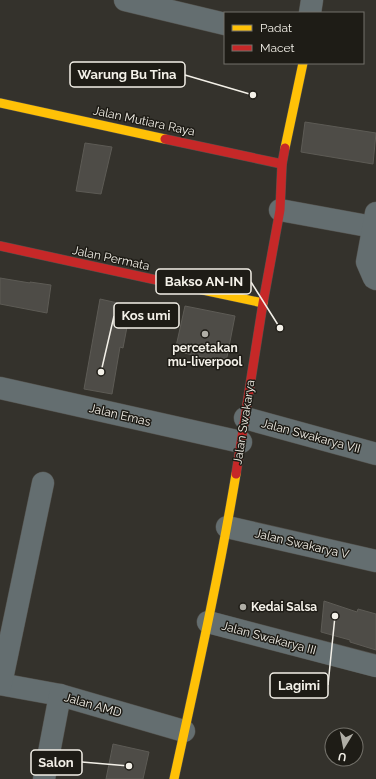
<svg xmlns="http://www.w3.org/2000/svg" width="376" height="779" viewBox="0 0 376 779" font-family="Raleway,sans-serif">
<style>
.building{fill:#4e4c47;stroke:#5d5b55}
.lines{fill:none;stroke-linecap:round;stroke-linejoin:round}
.street-casing{stroke:#52504b;stroke-width:23}
.slow-casing{stroke:#52504b;stroke-width:10}
.jam-casing{stroke:#52504b;stroke-width:10}
.street{stroke:#646e70;stroke-width:22}
.slow{stroke:#ffc107;stroke-width:9}
.jam{stroke:#c62828;stroke-width:9}
.poi-dot{fill:#b0aea6;stroke:#1e1c16;stroke-width:1.5}
.labels{text-anchor:middle;dominant-baseline:central;stroke-width:3;stroke-linejoin:round;paint-order:stroke}
.street-label{font-size:12px;fill:#f3f0e8;stroke:#1e1c16}
.poi-label{font-size:12px;font-weight:bold;fill:#f3f0e8;stroke:#1e1c16}
.leader{fill:none;stroke:#f3f0e8;stroke-width:1.5}
.callout-dot{fill:#f3f0e8;stroke:#1e1c16;stroke-width:1.5}
.callout{fill:#1e1c16;stroke:#f3f0e8;stroke-width:1.5}
.callout-label{font-size:13px;text-anchor:middle;font-weight:bold;fill:#f3f0e8}
</style>
<rect width="100%" height="100%" fill="#34322c"/>
<g class="building">
<path d="M 305,122 L 376,133 L 373,164 L 301,152 Z"/>
<path d="M 85,143 L 112,147 L 101,194 L 76,191 Z"/>
<path d="M 0,278 L 30,283 L 30,282 L 51,285 L 47,313 L 0,304 Z"/>
<path d="M 100,299 L 131,306 L 123,348 L 120,347 L 112,394 L 84,389 Z"/>
<path d="M 185,306 L 235,316 L 226,362 L 175,351 Z"/>
<path d="M 324,601 L 357,612 L 358,609 L 376,614 L 376,650 L 350,642 L 350,640 L 321,632 Z"/>
<path d="M 113,744 L 149,752 L 143,779 L 106,779 Z"/>
</g>
<g class="lines">
<g class="street-casing">
<g id="street">
<path d="M 125,0 L 225,24"/>
<path d="M 310,13 L 312,0"/>
<path d="M 280,210 L 373,227"/>
<path d="M 376,213 L 367,262 L 374,278 L 376,279"/>
<path d="M 0,388 L 241,442"/>
<path d="M 245,418 L 376,454"/>
<path d="M 227,527 L 376,561"/>
<path d="M 208,622 L 376,666"/>
<path d="M 0,684 L 60,695 L 184,731"/>
<path d="M 1,684 L 43,483"/>
<path d="M 44,779 L 60,695"/>
</g>
</g>
<g class="slow-casing">
<g id="slow">
<path d="M 0,103 L 165,139"/>
<path d="M 285,148 L 303,63"/>
<path d="M 198,289 L 263,303"/>
<path d="M 174,779 C 196,678 219,576 236,474"/>
</g>
</g>
<g class="jam-casing">
<g id="jam">
<path d="M 165,139 L 282,164"/>
<path d="M 0,246 L 198,289"/>
<path d="M 236,474 L 263,303 L 280,210 L 282,164 L 285,148"/>
</g>
</g>
<use href="#street" class="street"/>
<use href="#slow" class="slow"/>
<use href="#jam" class="jam"/>
</g>
<g class="poi-dot">
<circle cx="205" cy="334" r="4"/>
<circle cx="243" cy="607" r="4"/>
</g>
<g class="labels">
<g class="street-label">
<text transform="translate(144 121) rotate(12)">Jalan Mutiara Raya</text>
<text transform="translate(111 258) rotate(12)">Jalan Permata</text>
<text transform="translate(120 415) rotate(13)">Jalan Emas</text>
<text transform="translate(244 422) rotate(-81)">Jalan Swakarya</text>
<text transform="translate(311 436) rotate(15)">Jalan Swakarya VII</text>
<text transform="translate(302 544) rotate(13)">Jalan Swakarya V</text>
<text transform="translate(269 638) rotate(15)">Jalan Swakarya III</text>
<text transform="translate(93 705) rotate(16)">Jalan AMD</text>
</g>
<g class="poi-label">
<text x="205" y="348">percetakan<tspan x="205" dy="14">mu-liverpool</tspan></text>
<text x="251" y="607" text-anchor="start">Kedai Salsa</text>
</g>
</g>
<path class="leader" d="M253 95L185 75M280 328L251 282M101 372L114 316M335 616L328 685M129 766L82 762"/>
<g class="callout-dot">
<circle cx="253" cy="95" r="4"/>
<circle cx="280" cy="328" r="4"/>
<circle cx="101" cy="372" r="4"/>
<circle cx="335" cy="616" r="4"/>
<circle cx="129" cy="766" r="4"/>
</g>
<g class="callout">
<rect x="70" y="62" width="115" height="25" rx="4"/>
<rect x="156" y="269" width="95" height="25" rx="4"/>
<rect x="114" y="303" width="65" height="25" rx="4"/>
<rect x="270" y="673" width="58" height="25" rx="4"/>
<rect x="31" y="750" width="51" height="25" rx="4"/>
</g>
<g class="callout-label">
<text x="127" y="79">Warung Bu Tina</text>
<text x="204" y="286">Bakso AN-IN</text>
<text x="146" y="320">Kos umi</text>
<text x="299" y="690">Lagimi</text>
<text x="56" y="767">Salon</text>
</g>
<rect x="224" y="12" width="140" height="52" fill="#1e1c16" stroke="#73716a"/>
<rect x="232" y="25" width="20" height="6" fill="#ffc107" stroke="#73716a"/>
<text x="260" y="32" font-size="12" fill="#f3f0e8">Padat</text>
<rect x="232" y="45" width="20" height="6" fill="#c62828" stroke="#73716a"/>
<text x="260" y="52" font-size="12" fill="#f3f0e8">Macet</text>
<g transform="translate(344 747) rotate(190)"><circle r="19" fill="#1e1c16" stroke="#73716a"/>
<path d="M0-3L7 15L0 10L-7 15Z" fill="#b0aea6"/>
<text y="-6" font-size="11" font-weight="bold" text-anchor="middle" fill="#f3f0e8">U</text>
</g>
</svg>
